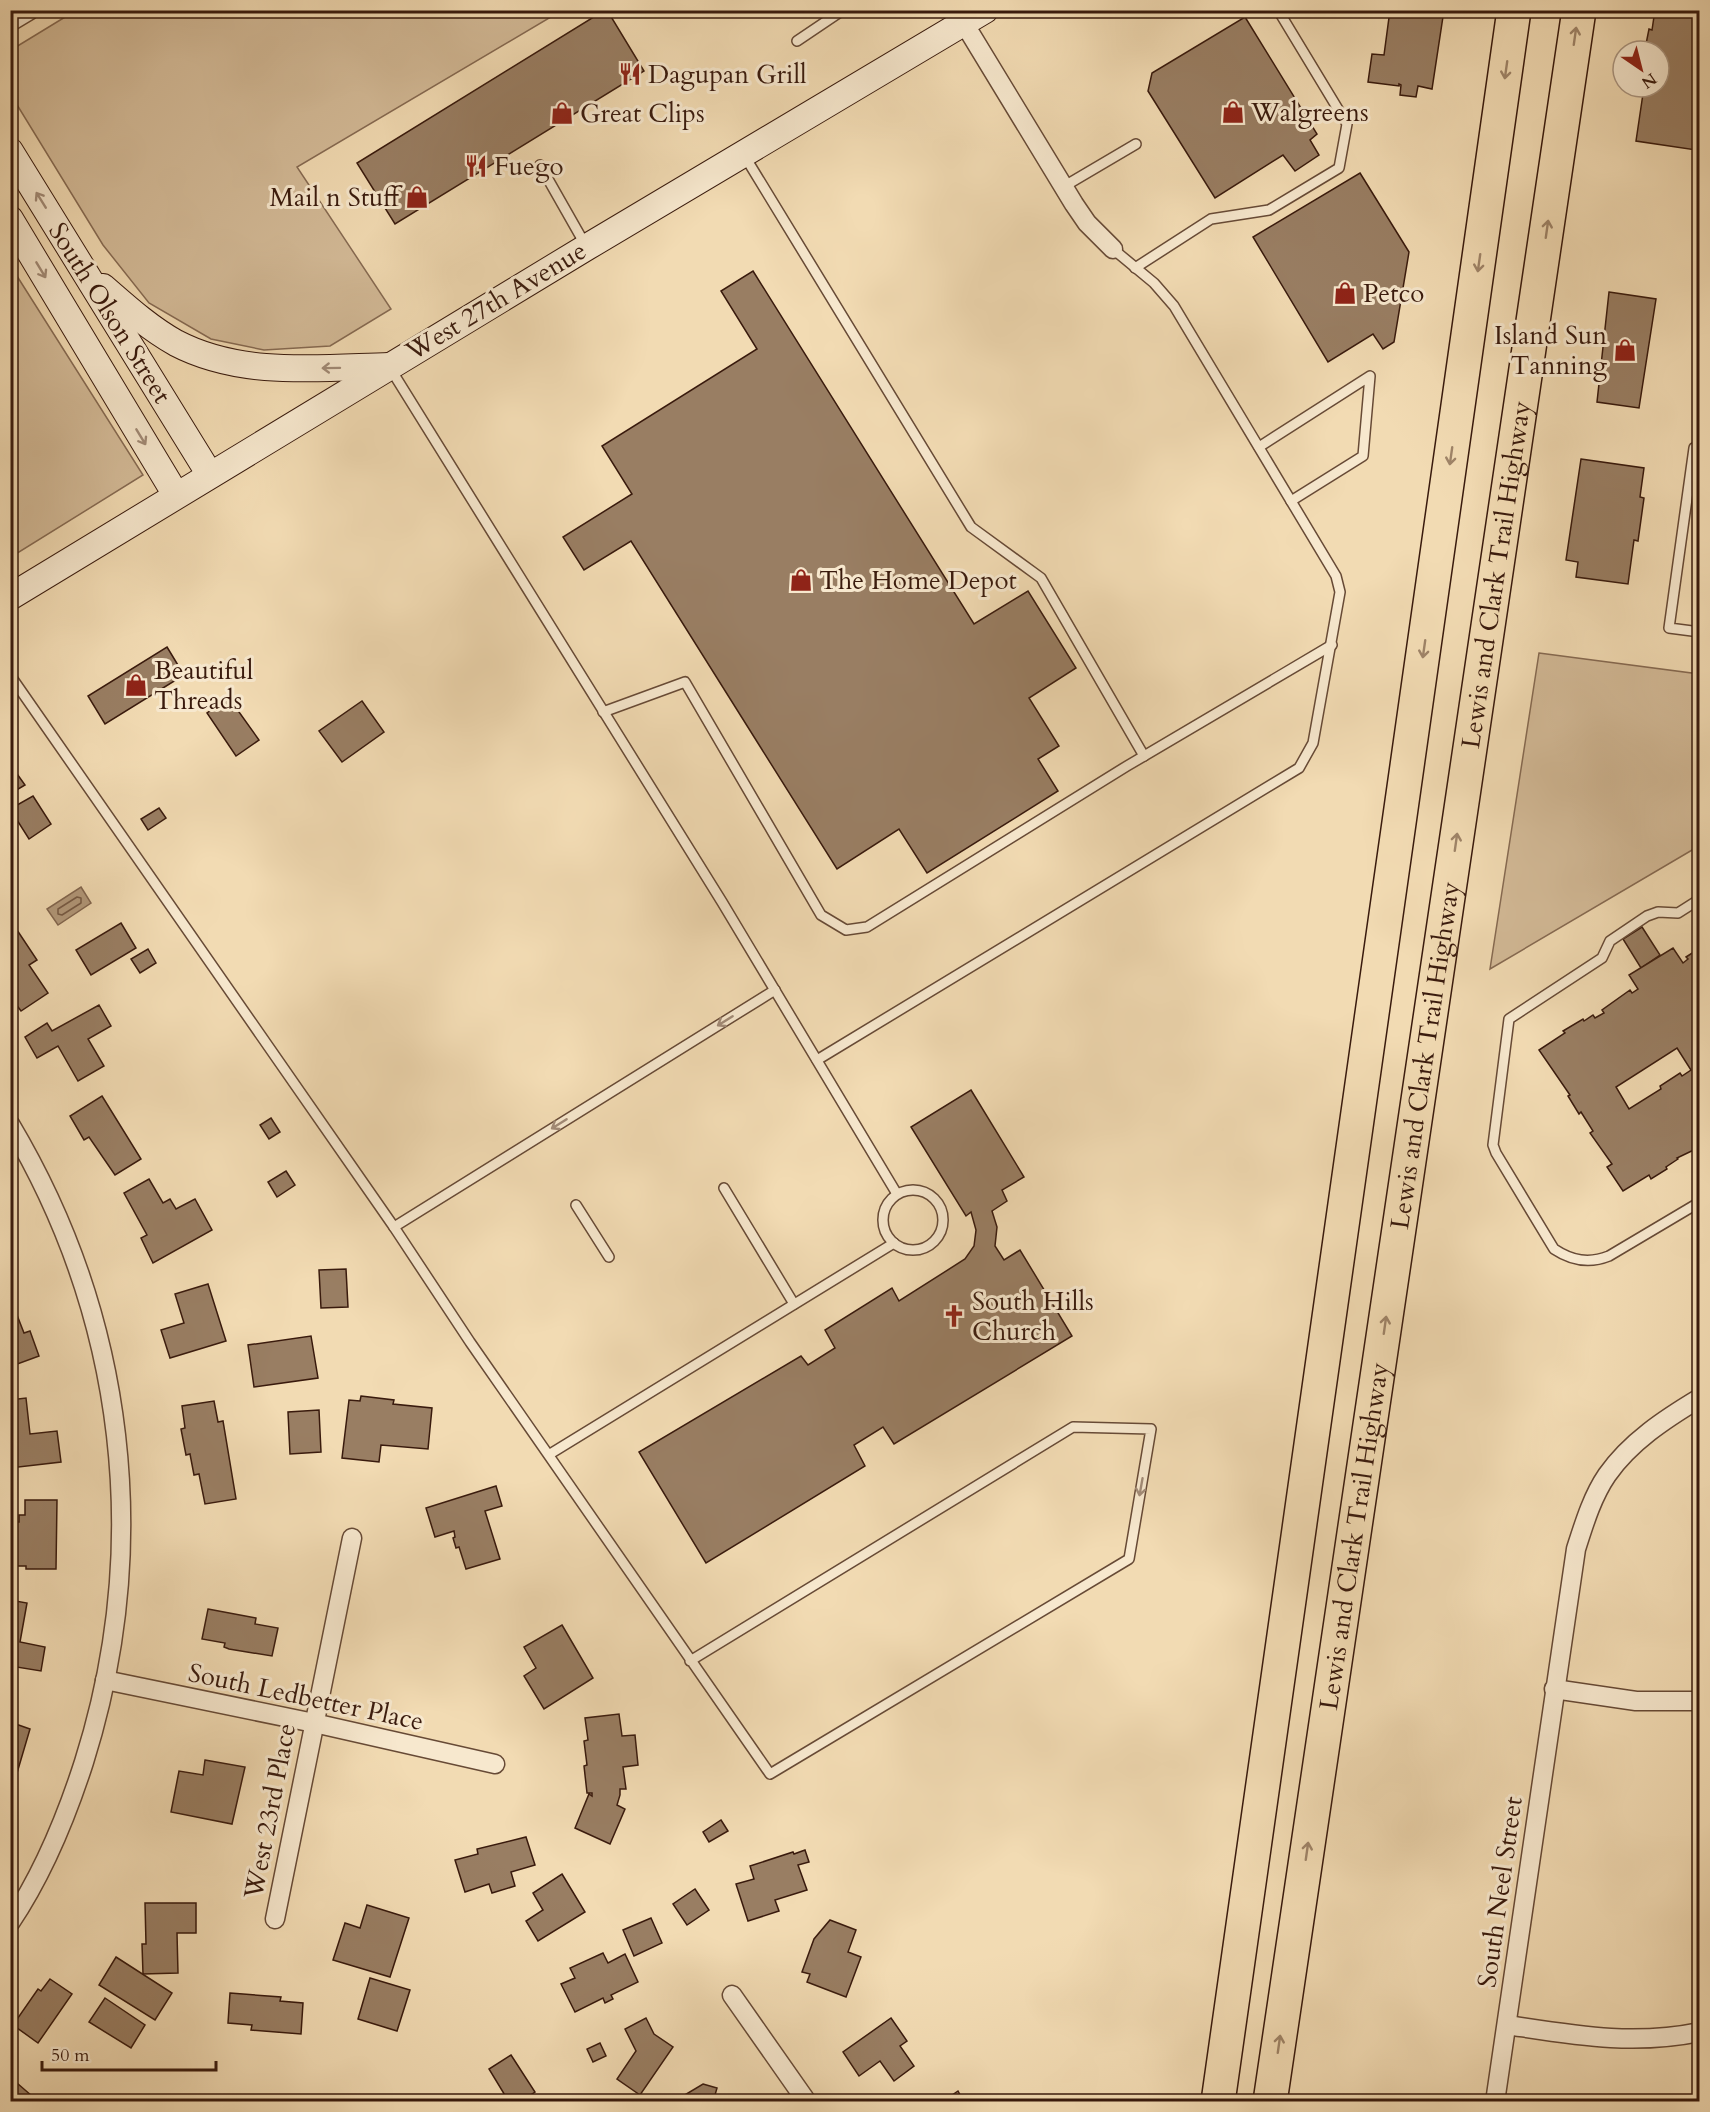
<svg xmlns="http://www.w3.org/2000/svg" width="1710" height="2112" viewBox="0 0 1710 2112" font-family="Cardo,serif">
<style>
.green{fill:#d3ba97;stroke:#866a52;stroke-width:1.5}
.water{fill:#b3997b;stroke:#82664f;stroke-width:1.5}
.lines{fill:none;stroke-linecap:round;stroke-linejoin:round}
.shore{stroke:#765a44;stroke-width:1.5}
.building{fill:#997e63;stroke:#391a0d;stroke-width:1.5;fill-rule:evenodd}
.lane-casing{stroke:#674a36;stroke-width:12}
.street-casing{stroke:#674a36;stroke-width:21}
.secondary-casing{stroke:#391a0d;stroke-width:28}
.highway-casing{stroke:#391a0d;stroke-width:36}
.lane{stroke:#f7e8ce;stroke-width:9}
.street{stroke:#f7e8ce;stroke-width:18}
.secondary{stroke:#f7e8ce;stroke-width:26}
.highway{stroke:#f2dbb3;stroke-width:33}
.oneway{stroke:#9f8468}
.oneway2{stroke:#a28b77}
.labels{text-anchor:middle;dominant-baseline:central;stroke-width:6;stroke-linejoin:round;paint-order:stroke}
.poi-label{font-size:26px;fill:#391a0d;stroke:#f7e8ce;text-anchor:start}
.street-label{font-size:26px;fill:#391a0d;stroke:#f7e8ce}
</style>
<rect width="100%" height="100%" fill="#f2dbb3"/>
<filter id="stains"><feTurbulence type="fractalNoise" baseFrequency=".00333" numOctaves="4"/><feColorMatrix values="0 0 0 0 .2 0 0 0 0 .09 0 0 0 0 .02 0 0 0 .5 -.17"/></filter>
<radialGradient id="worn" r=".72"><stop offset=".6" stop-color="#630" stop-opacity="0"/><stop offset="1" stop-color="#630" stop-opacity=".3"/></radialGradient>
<g class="green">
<path d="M 75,11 L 75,10 L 561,11 L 297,167 L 391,309 L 330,346 L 264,350 L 211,339 L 149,303 L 103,245 L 11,95 L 11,50 Z"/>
<path d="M 10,265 L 143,475 L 11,557 L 10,557 Z"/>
<path d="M 1539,653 L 1699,674 L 1699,846 L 1490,969 Z"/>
</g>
<path class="water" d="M 81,887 L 91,903 L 58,925 L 47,909 Z"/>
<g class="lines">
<path class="shore" d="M 77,897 L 81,898 L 81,903 L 62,915 L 58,914 L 58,909 Z"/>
</g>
<g class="building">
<path d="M 605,10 L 607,10 L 644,71 L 395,224 L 357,163 Z"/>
<path d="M 1390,10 L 1444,10 L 1432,89 L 1418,86 L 1416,97 L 1400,95 L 1401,85 L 1399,84 L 1399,86 L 1368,82 L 1372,54 L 1384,55 Z"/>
<path d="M 1655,10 L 1700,10 L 1700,110 L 1697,120 L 1700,120 L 1700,125 L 1696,150 L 1636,141 L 1644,87 L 1659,87 L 1659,51 L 1645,49 L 1649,29 L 1652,30 Z"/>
<path d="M 1245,17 L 1317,134 L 1310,140 L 1319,155 L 1295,171 L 1283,155 L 1215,198 L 1148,91 L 1152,73 Z"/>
<path d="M 1360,173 L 1409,252 L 1394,342 L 1383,349 L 1373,334 L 1328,362 L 1253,237 Z"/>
<path d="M 753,271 L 974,624 L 1028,591 L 1076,668 L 1029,698 L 1059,746 L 1038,759 L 1058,791 L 927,873 L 899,829 L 837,869 L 631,541 L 584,570 L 563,537 L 632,494 L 602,446 L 757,349 L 721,291 Z"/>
<path d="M 1609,292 L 1656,299 L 1639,408 L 1597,402 Z"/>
<path d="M 1581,459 L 1644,468 L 1640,497 L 1644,498 L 1638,541 L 1634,540 L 1628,584 L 1576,577 L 1578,562 L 1566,560 Z"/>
<path d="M 167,647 L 184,675 L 105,724 L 88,696 Z"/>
<path d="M 229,698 L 259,740 L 236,756 L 207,713 Z"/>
<path d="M 362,701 L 384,732 L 342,762 L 319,731 Z"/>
<path d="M 10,764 L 25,785 L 10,794 Z"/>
<path d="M 33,796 L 51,824 L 29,839 L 10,809 Z"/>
<path d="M 159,808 L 166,818 L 148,830 L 141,819 Z"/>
<path d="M 121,923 L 136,948 L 91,975 L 76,950 Z"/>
<path d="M 1642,927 L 1660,955 L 1641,968 L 1623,939 Z"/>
<path d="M 17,930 L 37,960 L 29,965 L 48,993 L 21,1011 L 10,996 L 10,934 Z"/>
<path d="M 1673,948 L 1683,963 L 1688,959 L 1686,957 L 1700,948 L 1700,1147 L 1677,1158 L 1678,1159 L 1666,1167 L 1667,1169 L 1651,1179 L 1649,1175 L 1623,1191 L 1607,1167 L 1612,1164 L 1590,1133 L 1593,1131 L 1581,1112 L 1579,1114 L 1568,1096 L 1570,1095 L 1539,1050 L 1565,1033 L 1563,1031 L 1583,1019 L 1584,1021 L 1593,1015 L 1595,1018 L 1604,1013 L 1602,1010 L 1630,990 L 1632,993 L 1638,989 L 1629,975 ZM 1677,1048 L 1691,1070 L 1682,1076 L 1680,1073 L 1660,1086 L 1661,1089 L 1629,1109 L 1616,1087 Z"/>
<path d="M 148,949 L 156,963 L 140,973 L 131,959 Z"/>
<path d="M 99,1005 L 111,1026 L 88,1039 L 104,1066 L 78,1081 L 58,1046 L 37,1058 L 25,1037 L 47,1023 L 52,1031 Z"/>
<path d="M 971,1090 L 1024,1177 L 1002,1190 L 1007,1201 L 992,1211 L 997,1227 L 995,1246 L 1004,1260 L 1020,1250 L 1072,1336 L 894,1444 L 883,1427 L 854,1445 L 865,1466 L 706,1563 L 639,1452 L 801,1356 L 808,1365 L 835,1348 L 825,1330 L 892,1288 L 899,1301 L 965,1259 L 974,1246 L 976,1230 L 971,1212 L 966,1216 L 911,1127 Z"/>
<path d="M 102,1096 L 141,1159 L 115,1175 L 89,1137 L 84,1140 L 70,1116 Z"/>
<path d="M 271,1118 L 280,1132 L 269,1139 L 260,1125 Z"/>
<path d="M 286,1171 L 295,1185 L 277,1197 L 268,1182 Z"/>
<path d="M 149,1179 L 163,1203 L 170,1199 L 176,1209 L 195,1199 L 212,1230 L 153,1263 L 141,1238 L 147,1235 L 124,1193 Z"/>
<path d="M 346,1269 L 348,1307 L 321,1308 L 319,1270 Z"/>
<path d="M 208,1284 L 226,1341 L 170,1358 L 161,1330 L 184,1323 L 175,1294 Z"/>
<path d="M 10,1297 L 24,1333 L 30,1331 L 39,1356 L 12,1366 Z"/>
<path d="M 311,1336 L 318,1378 L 254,1387 L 248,1345 Z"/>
<path d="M 361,1396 L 394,1400 L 393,1404 L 432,1408 L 428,1449 L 381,1445 L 379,1462 L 342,1458 L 349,1400 L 360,1401 Z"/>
<path d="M 26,1398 L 30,1434 L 57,1431 L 61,1462 L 10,1468 L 10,1400 Z"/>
<path d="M 214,1401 L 218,1422 L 223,1421 L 236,1499 L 205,1504 L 199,1474 L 194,1475 L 190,1454 L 186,1455 L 181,1429 L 185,1428 L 182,1406 Z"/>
<path d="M 319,1410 L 321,1452 L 290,1454 L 288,1412 Z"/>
<path d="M 496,1486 L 502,1506 L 485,1511 L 500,1559 L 466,1569 L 459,1547 L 456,1548 L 453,1538 L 455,1537 L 454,1531 L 435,1537 L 426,1508 Z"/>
<path d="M 25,1500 L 57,1500 L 56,1569 L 26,1569 L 26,1566 L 13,1566 L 12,1522 L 19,1522 L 19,1515 L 25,1515 Z"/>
<path d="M 10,1600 L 27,1603 L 20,1642 L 45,1647 L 41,1671 L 17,1667 L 15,1674 L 10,1673 Z"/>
<path d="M 208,1609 L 256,1618 L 255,1624 L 278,1628 L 272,1656 L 229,1649 L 224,1647 L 225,1643 L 202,1639 Z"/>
<path d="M 562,1625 L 593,1678 L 544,1709 L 524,1676 L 536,1668 L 524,1647 Z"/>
<path d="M 619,1714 L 622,1736 L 635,1735 L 638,1765 L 623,1767 L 626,1789 L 620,1789 L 620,1795 L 617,1805 L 625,1809 L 610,1844 L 575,1828 L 589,1794 L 592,1796 L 592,1793 L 587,1793 L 584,1766 L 587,1765 L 584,1741 L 588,1740 L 585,1718 Z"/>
<path d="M 10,1722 L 30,1729 L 12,1790 L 10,1790 Z"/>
<path d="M 205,1760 L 245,1767 L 232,1824 L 171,1812 L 179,1771 L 203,1775 Z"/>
<path d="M 721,1820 L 728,1831 L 709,1842 L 703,1832 Z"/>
<path d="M 526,1837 L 535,1865 L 511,1872 L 515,1886 L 492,1893 L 489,1884 L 465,1892 L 455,1860 L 478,1854 L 477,1849 Z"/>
<path d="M 805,1850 L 809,1862 L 798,1865 L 807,1890 L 775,1900 L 779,1911 L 748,1921 L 736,1884 L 754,1879 L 750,1866 L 793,1852 L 794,1854 Z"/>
<path d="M 562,1874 L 585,1912 L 538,1941 L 526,1921 L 543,1910 L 533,1893 Z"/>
<path d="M 695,1889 L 709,1910 L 687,1925 L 673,1904 Z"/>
<path d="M 145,1903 L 196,1903 L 196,1933 L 177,1933 L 178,1973 L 143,1974 L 142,1944 L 146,1944 Z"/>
<path d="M 367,1905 L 409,1918 L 390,1977 L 333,1960 L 345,1923 L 360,1928 Z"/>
<path d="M 651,1918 L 662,1943 L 634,1956 L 623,1930 Z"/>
<path d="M 830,1920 L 856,1930 L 848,1952 L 861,1957 L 846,1997 L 807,1982 L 810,1974 L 802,1972 L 814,1939 Z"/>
<path d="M 603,1953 L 608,1963 L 625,1954 L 638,1982 L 611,1995 L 613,1999 L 605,2003 L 603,1998 L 575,2012 L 561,1984 L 575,1978 L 570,1968 Z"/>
<path d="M 116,1957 L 172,1993 L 155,2020 L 99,1985 Z"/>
<path d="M 370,1978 L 410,1990 L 397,2031 L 358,2019 Z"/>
<path d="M 50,1979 L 72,1994 L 38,2043 L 13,2025 L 38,1989 L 41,1991 Z"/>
<path d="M 230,1993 L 281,1997 L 280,2001 L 303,2003 L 301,2034 L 251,2030 L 252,2025 L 228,2023 Z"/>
<path d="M 105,1998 L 145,2025 L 131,2048 L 89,2022 Z"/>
<path d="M 646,2018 L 654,2034 L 673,2047 L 640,2095 L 617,2079 L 636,2051 L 625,2029 Z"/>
<path d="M 891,2018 L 907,2041 L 900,2046 L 914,2066 L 894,2081 L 880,2061 L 859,2076 L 843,2052 Z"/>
<path d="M 600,2043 L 606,2056 L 593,2062 L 587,2049 Z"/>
<path d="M 511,2055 L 535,2092 L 520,2102 L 509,2102 L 489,2069 Z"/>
<path d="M 10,2077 L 32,2096 L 27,2102 L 10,2102 Z"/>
<path d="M 703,2084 L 717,2088 L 713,2102 L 682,2102 L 683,2096 Z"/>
<path d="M 958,2091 L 964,2102 L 942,2102 Z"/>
</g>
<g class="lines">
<g class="lane-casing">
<g id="lane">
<path d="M 797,41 L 843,10"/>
<path d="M 744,155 L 971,527 L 1041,578 L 1144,756"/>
<path d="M 540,165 L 586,246"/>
<path d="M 1063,187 L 1136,144"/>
<path d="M 1135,268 L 1211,219 L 1269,210 L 1339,168 L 1347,124 L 1278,10"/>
<path d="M 390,368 L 722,902 L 897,1194"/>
<path d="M 1259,447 L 1370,376 L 1363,456 L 1291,501"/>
<path d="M 1700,448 L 1694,448 L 1669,628 L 1700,632"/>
<path d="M 10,675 L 394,1227 L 470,1342 L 770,1774 L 1129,1559 L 1151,1429 L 1073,1427 L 690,1661"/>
<path d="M 603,712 L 685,682 L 821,915 L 846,930 L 867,927 L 1127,766 L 1332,645"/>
<path d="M 1700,899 L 1678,913 L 1658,912 L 1647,916 L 1610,941 L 1602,958 L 1509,1019 L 1493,1145 L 1496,1153 L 1554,1249 C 1572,1261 1589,1264 1609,1256 L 1700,1202"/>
<path d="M 817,1060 L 1299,768 L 1313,743 L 1340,592 L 1336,576 L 1174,306 L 1154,283 L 1113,249"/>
<path d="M 724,1188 L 794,1304"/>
<circle cx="913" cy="1220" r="30"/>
<path d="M 576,1205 L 609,1257"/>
<path d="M 394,1227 L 775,990"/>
<path d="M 550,1454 L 894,1243"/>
</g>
</g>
<g class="street-casing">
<g id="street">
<path d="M 956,10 L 1074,204 L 1087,223 L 1113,249"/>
<path d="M 10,22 L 30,10"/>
<path d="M 10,1124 C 126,1319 152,1546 84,1762 C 66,1818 43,1874 10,1923"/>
<path d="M 105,1680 L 314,1723 L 495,1764"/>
<path d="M 1554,1689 L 1636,1701 L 1700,1701"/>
<path d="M 275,1919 L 352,1538"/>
<path d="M 732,1995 L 807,2102"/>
<path d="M 1507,2025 C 1574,2035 1632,2046 1700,2032"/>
<path d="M 1495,2102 L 1576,1549 C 1584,1524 1592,1497 1607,1475 C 1630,1442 1665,1419 1700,1398"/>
</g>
</g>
<g class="secondary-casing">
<g id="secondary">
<path d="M 10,151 L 210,475"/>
<path d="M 10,219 L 176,495"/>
<path d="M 103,287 C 126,307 149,328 176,343 C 241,377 318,368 389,366"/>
<path d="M 10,597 L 587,247 L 985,10"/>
</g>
</g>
<g class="highway-casing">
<g id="highway">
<path d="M 1218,2102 L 1514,10"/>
<path id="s1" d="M 1270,2102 L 1579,10"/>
</g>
</g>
<use href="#lane" class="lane"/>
<use href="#street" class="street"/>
<use href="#secondary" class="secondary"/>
<use href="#highway" class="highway"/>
</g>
<defs><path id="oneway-shaft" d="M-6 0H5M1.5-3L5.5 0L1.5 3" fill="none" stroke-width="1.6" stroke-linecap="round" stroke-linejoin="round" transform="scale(1.5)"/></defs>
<g class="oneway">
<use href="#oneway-shaft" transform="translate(1575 36) rotate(-82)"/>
<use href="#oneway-shaft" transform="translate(1506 70) rotate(98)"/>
<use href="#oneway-shaft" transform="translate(1547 229) rotate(-82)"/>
<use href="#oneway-shaft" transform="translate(1479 263) rotate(98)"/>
<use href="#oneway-shaft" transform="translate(1451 456) rotate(98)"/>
<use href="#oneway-shaft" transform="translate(1424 649) rotate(98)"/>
<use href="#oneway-shaft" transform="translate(1456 842) rotate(-82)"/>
<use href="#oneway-shaft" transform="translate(1385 1325) rotate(-82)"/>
<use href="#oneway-shaft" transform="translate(1307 1851) rotate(-82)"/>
<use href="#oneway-shaft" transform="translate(1279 2044) rotate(-82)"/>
</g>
<g class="oneway2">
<use href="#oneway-shaft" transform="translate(41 200) rotate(-122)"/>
<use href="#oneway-shaft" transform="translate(41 270) rotate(59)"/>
<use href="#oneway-shaft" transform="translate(331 368) rotate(179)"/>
<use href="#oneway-shaft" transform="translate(141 437) rotate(59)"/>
<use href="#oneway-shaft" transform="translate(725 1021) rotate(148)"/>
<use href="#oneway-shaft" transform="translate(559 1124) rotate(148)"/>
<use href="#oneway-shaft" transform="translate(1141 1487) rotate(100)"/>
</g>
<defs>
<g id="restaurant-bare" transform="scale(1.8)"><path d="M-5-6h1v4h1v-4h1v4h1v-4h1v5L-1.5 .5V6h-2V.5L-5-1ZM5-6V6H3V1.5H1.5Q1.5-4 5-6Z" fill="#8f2418" stroke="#f7e8ce" stroke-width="2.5" paint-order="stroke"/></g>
<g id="shop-bare" transform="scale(1.8)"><path d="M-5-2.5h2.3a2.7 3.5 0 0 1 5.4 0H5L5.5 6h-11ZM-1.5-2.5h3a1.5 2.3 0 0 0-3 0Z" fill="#8f2418" stroke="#f7e8ce" stroke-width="2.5" paint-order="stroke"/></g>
<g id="church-bare" transform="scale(1.8)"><path d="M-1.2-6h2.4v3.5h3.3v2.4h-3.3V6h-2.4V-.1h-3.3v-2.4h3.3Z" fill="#8f2418" stroke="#f7e8ce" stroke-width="2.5" paint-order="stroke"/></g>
</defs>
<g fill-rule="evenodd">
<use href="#restaurant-bare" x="630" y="74"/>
<use href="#shop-bare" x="1233" y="112"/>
<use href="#shop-bare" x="562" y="113"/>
<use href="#restaurant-bare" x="476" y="166"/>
<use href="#shop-bare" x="417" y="197"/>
<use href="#shop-bare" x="1345" y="293"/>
<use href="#shop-bare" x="1625" y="350"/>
<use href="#shop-bare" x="801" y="580"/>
<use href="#shop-bare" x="136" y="685"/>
<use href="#church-bare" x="954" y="1316"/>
</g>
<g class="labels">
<g class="poi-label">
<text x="648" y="74">Dagupan Grill</text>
<text x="1251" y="112">Walgreens</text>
<text x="580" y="113">Great Clips</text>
<text x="494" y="166">Fuego</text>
<text x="399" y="197" text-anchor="end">Mail n Stuff</text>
<text x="1363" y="293">Petco</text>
<text x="1607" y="335" text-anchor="end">Island Sun<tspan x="1607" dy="30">Tanning</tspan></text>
<text x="819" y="580">The Home Depot</text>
<text x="154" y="670">Beautiful<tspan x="154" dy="30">Threads</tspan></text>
<text x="972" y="1301">South Hills<tspan x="972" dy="30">Church</tspan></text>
</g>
<g class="street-label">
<text transform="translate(496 301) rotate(-31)">West 27th Avenue</text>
<text transform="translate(110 313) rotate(58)">South Olson Street</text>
<text stroke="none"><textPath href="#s1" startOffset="1544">Lewis and Clark Trail Highway</textPath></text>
<text stroke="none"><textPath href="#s1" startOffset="1058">Lewis and Clark Trail Highway</textPath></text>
<text stroke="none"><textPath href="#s1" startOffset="572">Lewis and Clark Trail Highway</textPath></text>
<text transform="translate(306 1697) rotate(12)">South Ledbetter Place</text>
<text transform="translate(270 1811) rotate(-79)">West 23rd Place</text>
<text transform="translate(1500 1892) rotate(-82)">South Neel Street</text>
</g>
</g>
<rect width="1710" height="2112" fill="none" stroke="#f2dbb3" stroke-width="36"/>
<rect x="12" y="12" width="1686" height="2088" fill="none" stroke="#391a0d" stroke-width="3"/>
<rect x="18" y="18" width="1674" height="2076" fill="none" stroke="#391a0d" stroke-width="1.5"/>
<g transform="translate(1641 69) rotate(145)"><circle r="28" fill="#f7e8ce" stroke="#ab9681" stroke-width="1.5"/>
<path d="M0-4.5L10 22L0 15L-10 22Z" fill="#8f2418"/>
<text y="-9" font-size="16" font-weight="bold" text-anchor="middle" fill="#391a0d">N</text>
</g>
<path d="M42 2061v9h174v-9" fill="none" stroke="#391a0d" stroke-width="3"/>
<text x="51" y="2061" font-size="18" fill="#391a0d" stroke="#f7e8ce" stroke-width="4.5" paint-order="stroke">50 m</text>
<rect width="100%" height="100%" filter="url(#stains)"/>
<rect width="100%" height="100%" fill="url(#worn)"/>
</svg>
